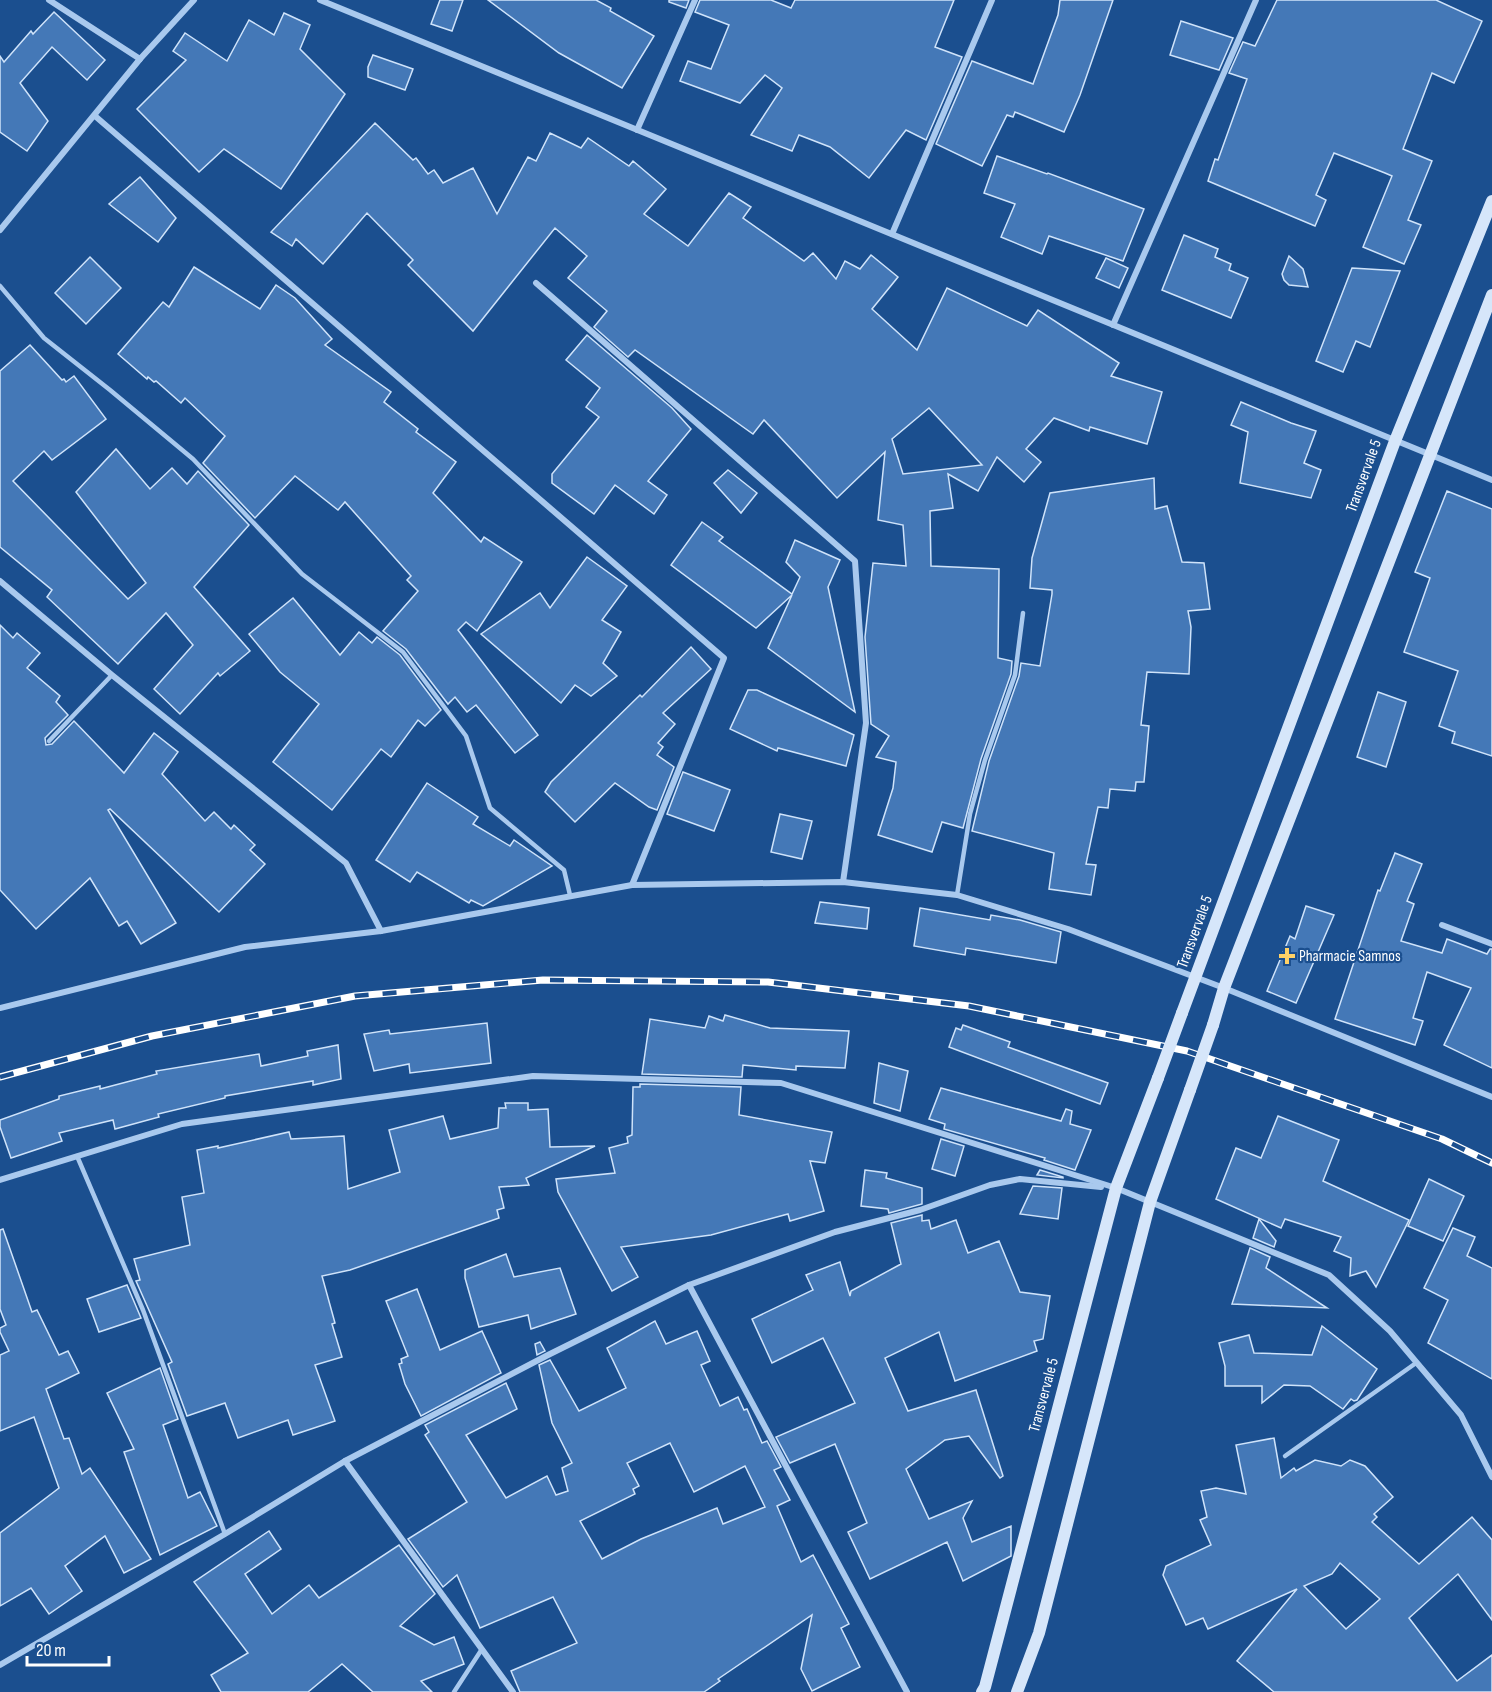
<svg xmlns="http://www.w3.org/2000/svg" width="1492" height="1692" viewBox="0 0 1492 1692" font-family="'Sofia Sans Condensed',sans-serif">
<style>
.building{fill:#4478b7;stroke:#cfe3fa;stroke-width:1.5;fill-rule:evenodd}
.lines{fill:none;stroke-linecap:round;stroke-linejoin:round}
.service{stroke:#a9c9ee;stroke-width:4.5}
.minor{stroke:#a9c9ee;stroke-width:6}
.secondary{stroke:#d6e6fa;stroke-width:12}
.rail-casing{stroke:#fff;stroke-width:7}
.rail{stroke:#1b4f8f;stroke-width:4.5;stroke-dasharray:14;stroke-linecap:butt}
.secondary-bridge{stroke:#d6e6fa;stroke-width:12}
.poi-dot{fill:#ffd166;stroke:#1b4f8f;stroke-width:2}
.labels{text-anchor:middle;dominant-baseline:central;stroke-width:4.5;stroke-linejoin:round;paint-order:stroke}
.street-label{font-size:16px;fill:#fff;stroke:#1b4f8f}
.poi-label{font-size:16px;fill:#fff;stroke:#1b4f8f;text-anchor:start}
</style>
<rect width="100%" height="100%" fill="#1b4f8f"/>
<g class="building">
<path d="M 440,0 L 463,0 L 452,31 L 431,24 Z"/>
<path d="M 488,0 L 596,0 L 611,8 L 610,11 L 654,36 L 622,88 L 559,53 Z"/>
<path d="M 669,0 L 689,0 L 686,8 L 669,2 Z"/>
<path d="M 700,0 L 771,0 L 791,8 L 795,0 L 954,0 L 935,47 L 962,57 L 926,140 L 906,130 L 869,178 L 830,147 L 799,135 L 792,151 L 751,135 L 782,88 L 765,75 L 740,103 L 680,81 L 688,61 L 711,69 L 729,25 L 695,12 Z"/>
<path d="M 1060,0 L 1113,0 L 1080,95 L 1064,132 L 1015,112 L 1013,117 L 1007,115 L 982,166 L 936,144 L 972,61 L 1033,84 L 1058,15 Z"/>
<path d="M 1277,0 L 1436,0 L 1482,21 L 1454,83 L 1432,73 L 1403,149 L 1432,161 L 1408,220 L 1421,225 L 1404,264 L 1363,247 L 1392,176 L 1385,173 L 1334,153 L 1316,195 L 1326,200 L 1315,226 L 1208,181 L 1215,159 L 1218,160 L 1247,79 L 1229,73 L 1243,42 L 1255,46 Z"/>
<path d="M 54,12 L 105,60 L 87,80 L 52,47 L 20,83 L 48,121 L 27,151 L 0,132 L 0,56 L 4,62 L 31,31 L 33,34 Z"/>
<path d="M 284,13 L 310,25 L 300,49 L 345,94 L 281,189 L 224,149 L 199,172 L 137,109 L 186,60 L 173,51 L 185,33 L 227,61 L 249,20 L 274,35 Z"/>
<path d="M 1181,21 L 1233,38 L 1219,70 L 1170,55 Z"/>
<path d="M 373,55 L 413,69 L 405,90 L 368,77 L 368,67 Z"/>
<path d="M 375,123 L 413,160 L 416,158 L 428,174 L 434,170 L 443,183 L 473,168 L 497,214 L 528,157 L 536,161 L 550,133 L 581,148 L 588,138 L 629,166 L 633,161 L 666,189 L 644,214 L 688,246 L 729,193 L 751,207 L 743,218 L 804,261 L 813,253 L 836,279 L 845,261 L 860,269 L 871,255 L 898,277 L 872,309 L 917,350 L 947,288 L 1027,326 L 1038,310 L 1119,363 L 1111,376 L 1162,392 L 1147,444 L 1090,427 L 1089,431 L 1054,418 L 1026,449 L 1041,462 L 1024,482 L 997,457 L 978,491 L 948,474 L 953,508 L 930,511 L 931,566 L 999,569 L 998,658 L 1012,661 L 1011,674 L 981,759 L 963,828 L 942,822 L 932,852 L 878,835 L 893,788 L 896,762 L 876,757 L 889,736 L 871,724 L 865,637 L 873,563 L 906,566 L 903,525 L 878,520 L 885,452 L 837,498 L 764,420 L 753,434 L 635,350 L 628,357 L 594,327 L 607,311 L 568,278 L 587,256 L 555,228 L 473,331 L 408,265 L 413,260 L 367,213 L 323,264 L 296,239 L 292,246 L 271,232 ZM 929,408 L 982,465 L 903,474 L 892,439 Z"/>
<path d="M 997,156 L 1047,174 L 1048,173 L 1144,209 L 1123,261 L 1049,236 L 1042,254 L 1001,237 L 1015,204 L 984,193 Z"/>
<path d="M 140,177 L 176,218 L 158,242 L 109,204 Z"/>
<path d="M 1184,235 L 1218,249 L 1215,257 L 1231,264 L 1229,270 L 1248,278 L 1231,318 L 1162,290 Z"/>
<path d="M 1289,256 L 1303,269 L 1308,287 L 1289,285 L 1284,280 L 1282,274 Z"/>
<path d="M 90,257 L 121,288 L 86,324 L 55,293 Z"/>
<path d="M 1106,258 L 1128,268 L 1119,288 L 1096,278 Z"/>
<path d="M 194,267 L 260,309 L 276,285 L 295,298 L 332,339 L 325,345 L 391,392 L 384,402 L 418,429 L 416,432 L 456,462 L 433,493 L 481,542 L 484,537 L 522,562 L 477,631 L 466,622 L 458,630 L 538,735 L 515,753 L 476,705 L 467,712 L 455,697 L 448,704 L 406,649 L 383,631 L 418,591 L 407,580 L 411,576 L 345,502 L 338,510 L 295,476 L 255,518 L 203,463 L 225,436 L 185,398 L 181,403 L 156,381 L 154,382 L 148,377 L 147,379 L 118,354 L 163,302 L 169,307 Z"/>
<path d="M 1352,268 L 1400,271 L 1370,347 L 1356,341 L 1343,372 L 1316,361 Z"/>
<path d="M 587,335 L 672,408 L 691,429 L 648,481 L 667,495 L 654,514 L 615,485 L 594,514 L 552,483 L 552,474 L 599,417 L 586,407 L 600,388 L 566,360 Z"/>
<path d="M 30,345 L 62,380 L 64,379 L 66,382 L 74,376 L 106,419 L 52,460 L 44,451 L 13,481 L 128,599 L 146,583 L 76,492 L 116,449 L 150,489 L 172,468 L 187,484 L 198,471 L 249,525 L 194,587 L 250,651 L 220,676 L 218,673 L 180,714 L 154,689 L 193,645 L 166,613 L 118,664 L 47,597 L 52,590 L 0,547 L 0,371 Z"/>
<path d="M 1241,402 L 1291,423 L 1316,431 L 1304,463 L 1321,470 L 1311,498 L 1240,483 L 1248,432 L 1231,425 Z"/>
<path d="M 728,470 L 757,493 L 741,513 L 714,483 Z"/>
<path d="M 1154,478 L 1155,509 L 1167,506 L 1182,562 L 1204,563 L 1210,609 L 1188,611 L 1191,627 L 1189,674 L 1147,672 L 1141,725 L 1149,726 L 1144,782 L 1136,782 L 1135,791 L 1110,789 L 1108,808 L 1098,807 L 1086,864 L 1096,865 L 1091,895 L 1049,889 L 1054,853 L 972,831 L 989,761 L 1019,676 L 1021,663 L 1040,666 L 1052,594 L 1052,590 L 1030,588 L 1032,558 L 1050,493 Z"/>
<path d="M 1447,491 L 1492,509 L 1492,756 L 1452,743 L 1455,732 L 1439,726 L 1458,671 L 1404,652 L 1430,578 L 1415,572 Z"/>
<path d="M 702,522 L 723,537 L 719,541 L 792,594 L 800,577 L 786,562 L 795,540 L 840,560 L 828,587 L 855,712 L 768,648 L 792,595 L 756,628 L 671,565 Z"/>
<path d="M 587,557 L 627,586 L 602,620 L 621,632 L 603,663 L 617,676 L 591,696 L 575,685 L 561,703 L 481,634 L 540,593 L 550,608 Z"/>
<path d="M 293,598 L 340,655 L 359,632 L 372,643 L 377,637 L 400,655 L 441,710 L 425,726 L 418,720 L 391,757 L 381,749 L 332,810 L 273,762 L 319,704 L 280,672 L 249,634 Z"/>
<path d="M 0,625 L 13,638 L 17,633 L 40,653 L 27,668 L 60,696 L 56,702 L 68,715 L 45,738 L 46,745 L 52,744 L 74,721 L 124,773 L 154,733 L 178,752 L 162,774 L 205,821 L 214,812 L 231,829 L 234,825 L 255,845 L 250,850 L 265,864 L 219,912 L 110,809 L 108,810 L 176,923 L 141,944 L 127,921 L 119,926 L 90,878 L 36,929 L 0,890 Z"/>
<path d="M 691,647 L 711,669 L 663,713 L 675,724 L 658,743 L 663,747 L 657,755 L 674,767 L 657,810 L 649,807 L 615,783 L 575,822 L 545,792 L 551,782 L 640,695 L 642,697 Z"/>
<path d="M 748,690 L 757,690 L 854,735 L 846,766 L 778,748 L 777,751 L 730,729 Z"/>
<path d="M 1378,692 L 1406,702 L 1386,767 L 1357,757 Z"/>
<path d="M 683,772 L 730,790 L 714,831 L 667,814 Z"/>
<path d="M 427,783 L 478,817 L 473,824 L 510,846 L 514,840 L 552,866 L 483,906 L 471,900 L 469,903 L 417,872 L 410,882 L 376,860 Z"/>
<path d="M 780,814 L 812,821 L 802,859 L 771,852 Z"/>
<path d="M 1395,853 L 1422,864 L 1407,901 L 1414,904 L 1401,941 L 1442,953 L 1447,939 L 1487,954 L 1490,949 L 1492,949 L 1492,1068 L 1444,1045 L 1471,988 L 1427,972 L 1413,1018 L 1423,1021 L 1415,1045 L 1335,1019 L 1378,890 L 1380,891 Z"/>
<path d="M 820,902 L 869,908 L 867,929 L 815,923 Z"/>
<path d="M 1306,906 L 1334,915 L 1296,1003 L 1267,991 L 1290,936 L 1295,939 Z"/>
<path d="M 920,908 L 990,920 L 991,915 L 1020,920 L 1061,932 L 1056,963 L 966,948 L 965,955 L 914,946 Z"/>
<path d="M 725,1015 L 770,1028 L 849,1031 L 845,1068 L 796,1066 L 796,1070 L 743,1065 L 742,1077 L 642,1074 L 650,1019 L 705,1028 L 709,1016 L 723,1021 Z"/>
<path d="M 487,1023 L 491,1063 L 410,1073 L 409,1064 L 374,1071 L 364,1034 L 389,1030 L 390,1034 Z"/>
<path d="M 963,1025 L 1010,1042 L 1008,1047 L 1108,1083 L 1100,1104 L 949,1047 L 956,1028 L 961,1030 Z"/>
<path d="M 338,1045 L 341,1079 L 313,1085 L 313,1081 L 225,1096 L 225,1098 L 158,1114 L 159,1117 L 115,1129 L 113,1120 L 59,1133 L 62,1141 L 11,1158 L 0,1127 L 0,1120 L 59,1099 L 59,1096 L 100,1086 L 100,1089 L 157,1074 L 156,1071 L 259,1054 L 261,1066 L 308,1056 L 307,1051 Z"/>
<path d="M 879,1063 L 908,1071 L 900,1111 L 874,1103 Z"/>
<path d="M 640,1084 L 741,1087 L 739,1115 L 832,1132 L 825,1163 L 810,1161 L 824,1211 L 790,1221 L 788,1214 L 711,1235 L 621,1247 L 638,1277 L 612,1291 L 558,1192 L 556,1179 L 615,1173 L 609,1148 L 628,1143 L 627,1137 L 632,1135 L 633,1087 L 640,1087 Z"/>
<path d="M 941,1088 L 1061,1121 L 1066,1109 L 1072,1111 L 1070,1124 L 1091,1130 L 1075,1170 L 1044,1160 L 1045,1158 L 944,1129 L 945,1124 L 929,1119 Z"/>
<path d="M 505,1103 L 528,1103 L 528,1110 L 548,1109 L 550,1147 L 595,1146 L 526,1178 L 529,1185 L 499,1187 L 504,1208 L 497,1210 L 499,1218 L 350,1270 L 322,1276 L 335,1323 L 332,1324 L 342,1357 L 315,1365 L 335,1421 L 293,1435 L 288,1420 L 238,1438 L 225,1403 L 187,1416 L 168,1364 L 172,1362 L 136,1281 L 140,1280 L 134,1259 L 190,1245 L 182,1197 L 204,1193 L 197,1150 L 218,1146 L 218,1148 L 289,1132 L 291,1139 L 344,1136 L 348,1189 L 400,1172 L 389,1130 L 443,1116 L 450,1139 L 498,1128 L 499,1108 L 506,1108 Z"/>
<path d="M 1278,1116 L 1339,1140 L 1323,1181 L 1409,1220 L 1376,1287 L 1366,1271 L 1350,1276 L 1351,1258 L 1334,1251 L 1341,1237 L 1285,1219 L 1281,1228 L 1216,1199 L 1236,1148 L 1261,1158 Z"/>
<path d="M 941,1139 L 964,1146 L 955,1176 L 932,1169 Z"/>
<path d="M 865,1170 L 887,1173 L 886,1178 L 922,1188 L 922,1204 L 889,1213 L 888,1209 L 861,1206 Z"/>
<path d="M 1040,1170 L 1063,1177 L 1063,1178 L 1037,1175 Z"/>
<path d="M 1429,1179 L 1464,1196 L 1443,1241 L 1408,1226 Z"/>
<path d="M 1033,1186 L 1062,1188 L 1058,1219 L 1020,1214 Z"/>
<path d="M 922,1215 L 922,1221 L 929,1220 L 931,1229 L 956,1220 L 968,1253 L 999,1241 L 1020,1292 L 1050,1296 L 1043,1339 L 1034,1341 L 1037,1351 L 955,1381 L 939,1332 L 885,1358 L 908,1411 L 976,1390 L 1003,1476 L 1000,1478 L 969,1436 L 945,1440 L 906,1469 L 929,1519 L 972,1501 L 963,1518 L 972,1542 L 1011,1526 L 1011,1556 L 963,1581 L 947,1542 L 870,1579 L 848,1532 L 867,1523 L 835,1444 L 790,1463 L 776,1437 L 855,1403 L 823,1338 L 772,1363 L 752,1319 L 813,1290 L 806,1275 L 840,1262 L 850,1296 L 851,1291 L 901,1264 L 891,1223 Z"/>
<path d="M 1259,1219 L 1276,1241 L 1274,1247 L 1253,1238 Z"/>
<path d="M 1453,1228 L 1475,1237 L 1467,1256 L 1492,1268 L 1492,1379 L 1428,1343 L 1448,1300 L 1424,1288 Z"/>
<path d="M 3,1229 L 32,1312 L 37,1310 L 59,1355 L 68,1351 L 79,1373 L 46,1389 L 64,1439 L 69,1438 L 82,1474 L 90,1468 L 151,1559 L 124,1573 L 105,1536 L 65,1566 L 82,1591 L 49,1614 L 31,1588 L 0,1606 L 0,1533 L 59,1488 L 34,1417 L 0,1431 L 0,1355 L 9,1351 L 0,1332 L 0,1328 L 6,1325 L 0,1309 L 0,1230 Z"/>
<path d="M 1250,1248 L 1270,1257 L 1266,1268 L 1327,1308 L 1232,1304 Z"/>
<path d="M 506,1254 L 514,1277 L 560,1268 L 576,1314 L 531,1329 L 528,1315 L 479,1327 L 465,1278 L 465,1270 Z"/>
<path d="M 127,1285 L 141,1318 L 99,1332 L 87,1299 Z"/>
<path d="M 417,1289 L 440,1350 L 482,1331 L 501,1373 L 421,1416 L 405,1384 L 399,1364 L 402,1363 L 401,1359 L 408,1356 L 386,1301 Z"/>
<path d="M 655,1321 L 666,1344 L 697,1331 L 710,1361 L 701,1365 L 720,1406 L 738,1397 L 744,1410 L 747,1409 L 762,1443 L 767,1441 L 781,1467 L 774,1470 L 790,1500 L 777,1506 L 801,1562 L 813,1555 L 849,1624 L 841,1628 L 860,1667 L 812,1691 L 801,1669 L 812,1615 L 718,1679 L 720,1681 L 704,1692 L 520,1692 L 511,1671 L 577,1643 L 553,1597 L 480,1628 L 457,1575 L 443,1587 L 408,1539 L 467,1502 L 425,1435 L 429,1432 L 425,1425 L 506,1383 L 517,1409 L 466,1435 L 506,1498 L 547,1476 L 556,1495 L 568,1491 L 562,1468 L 572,1463 L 552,1423 L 539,1365 L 550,1360 L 579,1411 L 626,1388 L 607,1348 ZM 670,1443 L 694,1492 L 745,1466 L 765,1507 L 723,1524 L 717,1508 L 641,1539 L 602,1559 L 580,1521 L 635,1494 L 633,1489 L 639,1486 L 627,1463 Z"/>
<path d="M 1322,1326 L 1377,1369 L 1357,1400 L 1354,1401 L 1351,1399 L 1343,1409 L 1310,1386 L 1284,1385 L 1262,1403 L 1262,1386 L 1225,1386 L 1225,1366 L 1219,1343 L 1249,1335 L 1254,1353 L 1312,1355 Z"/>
<path d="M 540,1342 L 545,1351 L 537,1355 L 535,1344 Z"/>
<path d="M 160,1368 L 178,1419 L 163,1425 L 188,1498 L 200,1492 L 217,1526 L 160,1555 L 124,1452 L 134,1449 L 107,1393 Z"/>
<path d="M 1274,1438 L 1281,1478 L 1294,1468 L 1296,1471 L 1315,1460 L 1341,1466 L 1350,1460 L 1365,1466 L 1393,1497 L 1374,1514 L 1377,1517 L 1372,1522 L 1419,1564 L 1472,1517 L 1492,1540 L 1492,1620 L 1458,1574 L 1409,1618 L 1457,1681 L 1492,1655 L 1492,1692 L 1274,1692 L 1237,1661 L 1297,1589 L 1208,1629 L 1203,1618 L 1186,1625 L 1163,1575 L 1166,1566 L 1211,1545 L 1200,1520 L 1207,1517 L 1201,1491 L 1216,1488 L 1246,1494 L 1236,1445 ZM 1340,1563 L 1380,1599 L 1346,1629 L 1304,1586 L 1332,1574 Z"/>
<path d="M 269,1531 L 281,1549 L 245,1574 L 272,1614 L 309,1585 L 319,1598 L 399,1545 L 435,1594 L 400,1626 L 434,1645 L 454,1637 L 464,1664 L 421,1681 L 432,1692 L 373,1692 L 342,1664 L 308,1692 L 221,1692 L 211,1675 L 248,1653 L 194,1582 Z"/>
</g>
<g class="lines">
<g class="service">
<path d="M 0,286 L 44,338 L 110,390 L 193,459 L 302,574 L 403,652 L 466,736 L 490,808 L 564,870 L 570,895"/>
<path d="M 49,741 L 112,675"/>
<path d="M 957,895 L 970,814 L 985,760 L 1015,675 L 1023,613"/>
<path d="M 77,1156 L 143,1310 L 225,1534"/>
<path d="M 1285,1456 L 1416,1363"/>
<path d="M 454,1692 L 482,1649"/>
</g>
<g class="minor">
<path d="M 49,0 L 140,59"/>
<path d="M 320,0 L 1492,480"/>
<path d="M 95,116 L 724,658 L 632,885"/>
<path d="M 637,130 L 695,0"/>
<path d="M 0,230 L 140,59 L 194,0"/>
<path d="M 892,234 L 992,0"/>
<path d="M 536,283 L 855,561 L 866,723 L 843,882"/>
<path d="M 1113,325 L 1256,0"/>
<path d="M 0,581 L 112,675 L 346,863 L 381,931"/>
<path d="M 1442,925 L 1492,944"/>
<path d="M 0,1008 L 245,947 L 381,931 L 632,885 L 843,882 L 957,895 L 1068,929 L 1224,988 L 1492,1097"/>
<path d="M 0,1180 L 182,1124 L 533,1076 L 781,1083 L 1116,1188 L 1329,1275 L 1390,1331 L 1461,1415 L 1492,1477"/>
<path d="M 689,1285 L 907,1692"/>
<path d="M 345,1461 L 513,1692"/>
<path d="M 0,1665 L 225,1534 L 345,1461 L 548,1355 L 689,1285 L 835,1232 L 920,1210 L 990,1185 L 1020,1179 L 1101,1187"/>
</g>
<g class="secondary">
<path d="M 1182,1013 L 1395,441 L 1492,201"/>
<path d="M 1213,1025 L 1224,988 L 1492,295"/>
<path d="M 982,1692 L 985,1687 L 1116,1188 L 1158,1078"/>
<path d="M 1017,1692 L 1039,1633 L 1150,1202 L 1190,1090"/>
</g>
<g class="rail-casing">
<path id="rail" d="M 0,1077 L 152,1036 L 355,996 L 543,980 L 768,982 L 969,1006 L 1187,1051 L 1442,1139 L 1492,1163"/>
</g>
<use href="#rail" class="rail"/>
<g class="secondary-bridge">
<path d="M 1158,1078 L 1182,1013"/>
<path d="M 1190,1090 L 1213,1025"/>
</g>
</g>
<path class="poi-dot" d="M1284 947h6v6h6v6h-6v6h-6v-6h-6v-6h6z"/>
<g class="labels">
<g class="street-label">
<text transform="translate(1364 476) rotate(-70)">Transvervale 5</text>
<text transform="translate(1195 932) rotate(-70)">Transvervale 5</text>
<text transform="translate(1044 1395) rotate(-75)">Transvervale 5</text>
</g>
<g class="poi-label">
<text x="1299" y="956">Pharmacie Samnos</text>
</g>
</g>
<path d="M27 1656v9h82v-9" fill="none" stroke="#ffffff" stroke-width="3"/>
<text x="36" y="1656" font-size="18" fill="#ffffff" stroke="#1b4f8f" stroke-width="4.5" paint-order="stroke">20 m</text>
</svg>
